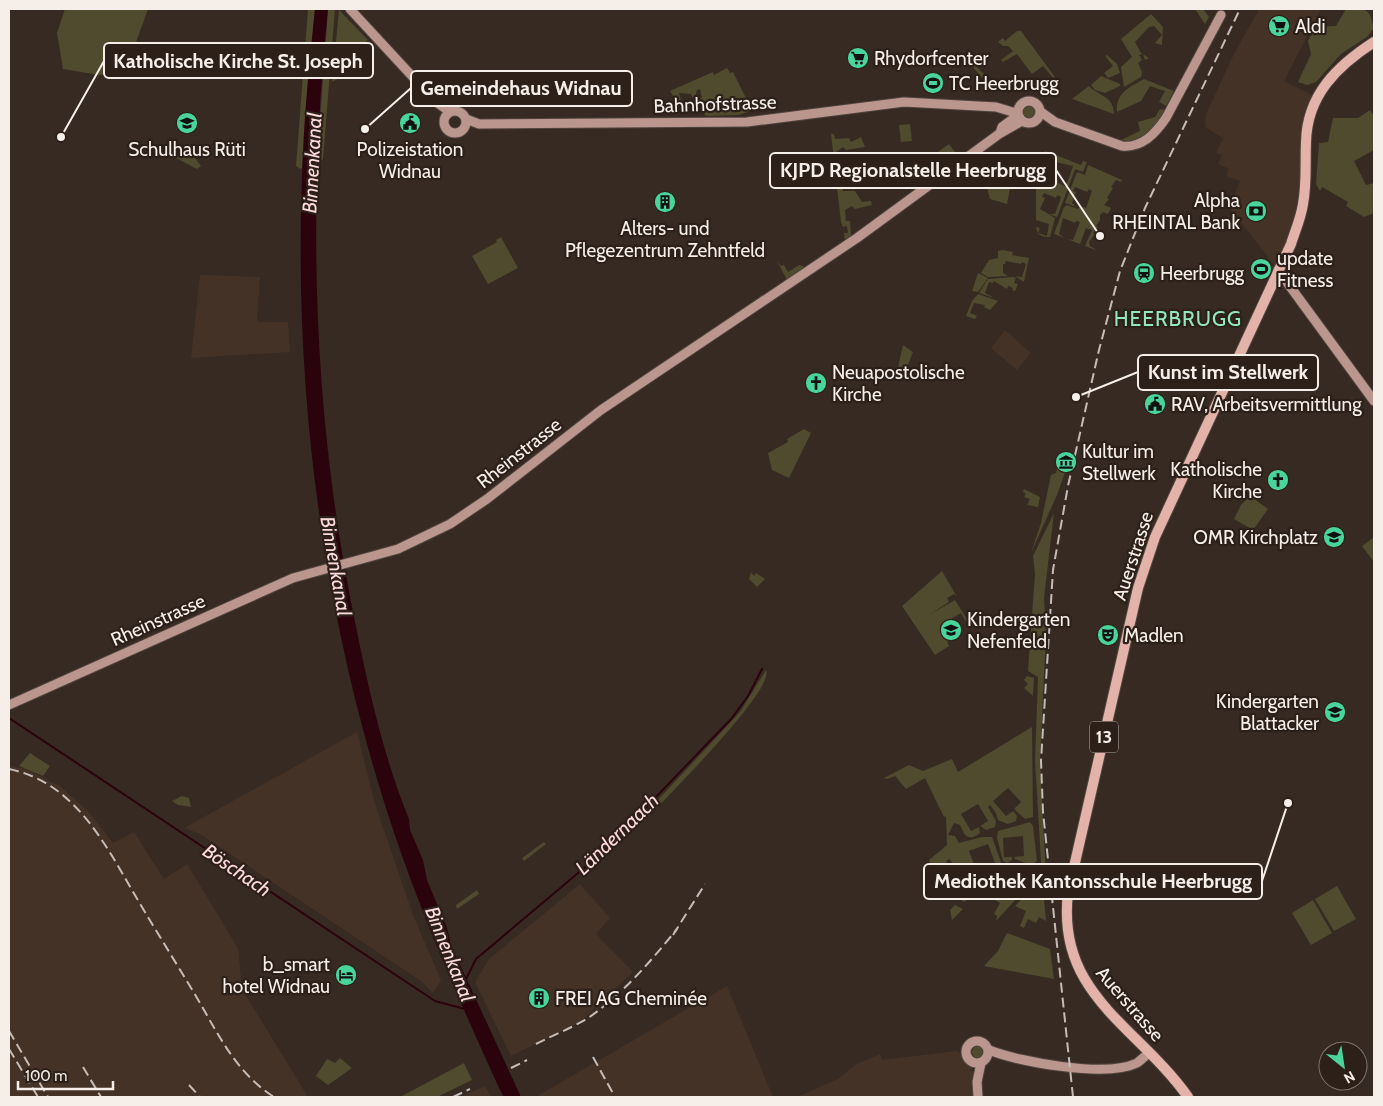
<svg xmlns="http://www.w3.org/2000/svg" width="1383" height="1106" viewBox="0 0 1383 1106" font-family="Cabin,sans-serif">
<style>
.built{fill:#443227}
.green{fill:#504a2e}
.water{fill:#2b030d}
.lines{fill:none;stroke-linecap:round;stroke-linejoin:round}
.stream{stroke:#2b030d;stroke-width:2}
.secondary-casing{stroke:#51453f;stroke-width:11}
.primary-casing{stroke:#51453f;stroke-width:12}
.secondary{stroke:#bb968e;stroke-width:9}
.primary{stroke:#e3b3a9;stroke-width:10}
.rail{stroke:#c5bcb7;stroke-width:2;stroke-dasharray:10 5;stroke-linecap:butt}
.labels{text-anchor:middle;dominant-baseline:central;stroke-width:4.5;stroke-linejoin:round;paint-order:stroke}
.shield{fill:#2c2019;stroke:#b9b0ab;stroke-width:1}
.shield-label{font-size:18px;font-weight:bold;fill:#f6eee9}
.poi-label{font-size:19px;fill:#f6eee9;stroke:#2c2019;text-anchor:start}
.street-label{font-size:19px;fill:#f6eee9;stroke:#2c2019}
.water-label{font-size:20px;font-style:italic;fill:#fddade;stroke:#2c2019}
.quarter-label{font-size:21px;letter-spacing:1px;fill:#93e7bf;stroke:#2c2019}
.leader{fill:none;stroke:#f6eee9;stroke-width:2}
.callout-dot{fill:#f6eee9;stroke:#2c2019;stroke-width:2}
.callout{fill:#2c2019;stroke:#f6eee9;stroke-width:2}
.callout-label{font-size:20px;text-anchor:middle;font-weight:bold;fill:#f6eee9}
</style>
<rect width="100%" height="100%" fill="#362a23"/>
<g class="built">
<path d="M 1259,9 L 1321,9 L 1284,81 L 1316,97 L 1305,190 L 1278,270 L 1230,208 L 1240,181 L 1226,176 L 1229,169 L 1218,164 L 1222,155 L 1216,153 L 1223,138 L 1206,128 L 1205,122 L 1206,114 L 1233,56 Z"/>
<path d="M 200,275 L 260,277 L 257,322 L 288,322 L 290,352 L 191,358 Z"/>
<path d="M 1005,330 L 1031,353 L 1017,370 L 991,348 Z"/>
<path d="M 357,732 L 374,801 L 413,915 L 441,980 L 433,993 L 421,981 L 200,834 L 184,828 Z"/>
<path d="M 9,765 L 25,769 L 60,786 L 88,811 L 113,843 L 134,832 L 164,879 L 187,864 L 238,948 L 242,989 L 308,1097 L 9,1097 Z"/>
<path d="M 580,884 L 610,918 L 596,934 L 633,972 L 580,1022 L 511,1056 L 475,982 L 489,959 Z"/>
<path d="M 727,986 L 773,1097 L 540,1097 L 539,1095 Z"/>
<path d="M 957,1051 L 970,1061 L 979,1097 L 797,1097 L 838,1079 L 855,1065 L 880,1054 L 882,1060 Z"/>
<path d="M 485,1086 L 491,1097 L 461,1097 Z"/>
</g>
<g class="green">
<path d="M 65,9 L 148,9 L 125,73 L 99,75 L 63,69 L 57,33 Z"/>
<path d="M 308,9 L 315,9 L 302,168 L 300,169 L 296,166 Z"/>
<path d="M 328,9 L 335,9 L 323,159 L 317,163 Z"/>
<path d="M 1195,9 L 1203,9 L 1209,17 L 1205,24 Z"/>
<path d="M 1346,9 C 1367,9 1369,7 1374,28 L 1367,37 L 1341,54 L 1316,82 L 1307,85 L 1298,82 L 1311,54 L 1308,41 L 1315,27 L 1336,26 Z"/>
<path d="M 339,10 L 368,40 L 356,50 L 363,59 L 359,62 L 361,65 L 332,82 Z"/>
<path d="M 1151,14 L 1163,27 L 1162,45 L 1155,43 L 1162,35 L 1154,26 L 1149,27 L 1135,42 L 1141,53 L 1149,58 L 1145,60 L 1143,54 L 1139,55 L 1142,60 L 1138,63 L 1142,72 L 1141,77 L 1124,87 L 1121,67 L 1132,57 L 1121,39 Z"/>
<path d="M 1017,31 L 1021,31 L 1055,77 L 1053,78 L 1043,66 L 1032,74 L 1017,54 L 1003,62 L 1001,60 L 1013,51 L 1008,46 L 1003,46 L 998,42 L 1003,38 L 1005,41 Z"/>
<path d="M 977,52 L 984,59 L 976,66 L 985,75 L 982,78 L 972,66 L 972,56 Z"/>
<path d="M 1107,55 L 1117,64 L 1120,73 L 1108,78 L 1104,73 L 1113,66 L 1105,56 Z"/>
<path d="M 727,68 L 730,73 L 733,72 L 748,102 L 747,103 L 750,111 L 739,115 L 707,116 L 704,114 L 699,99 L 702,98 L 700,89 L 697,90 L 696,94 L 698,97 L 692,97 L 691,94 L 679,93 L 681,100 L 676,100 L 670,91 L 713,72 L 714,75 Z"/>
<path d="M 1101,76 L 1120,84 L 1120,86 L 1105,93 L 1095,90 L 1091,85 Z"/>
<path d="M 1144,79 L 1174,91 L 1166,106 L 1159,102 L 1165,91 L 1150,86 L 1141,101 L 1117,112 C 1115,93 1130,87 1144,79 Z"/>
<path d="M 1089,86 C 1098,96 1114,96 1114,114 L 1072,99 Z"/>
<circle cx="1029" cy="111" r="7"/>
<path d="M 1160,109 L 1165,110 C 1156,126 1140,145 1121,140 L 1140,131 L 1138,122 L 1155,117 Z"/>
<path d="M 1370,110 L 1374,116 L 1374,150 L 1354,161 L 1366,185 L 1374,183 L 1374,213 L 1364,217 L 1346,206 L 1348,202 L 1322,187 L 1320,191 L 1316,184 L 1319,143 L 1328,142 L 1333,118 L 1358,118 Z"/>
<path d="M 910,124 L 912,141 L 901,142 L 899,125 Z"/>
<path d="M 831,134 L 834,134 L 835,139 L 849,138 L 851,142 L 861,137 L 865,147 L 846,150 L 843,147 L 836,152 L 837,163 L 849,162 L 855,172 L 867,172 L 870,176 L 852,179 L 849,176 L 842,181 L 843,191 L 855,191 L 862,202 L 871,201 L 872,205 L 855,209 L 852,206 L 845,210 L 846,221 L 850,221 L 851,236 L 845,240 L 844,233 L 848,233 L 847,226 L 843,227 L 841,222 Z"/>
<path d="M 949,144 L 958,156 L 948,165 L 947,163 L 950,161 L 944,153 L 927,167 L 928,159 Z"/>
<path d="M 1045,151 L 1081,165 L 1083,161 L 1087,162 L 1083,172 L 1075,169 L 1069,186 L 1060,182 L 1067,183 L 1073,166 L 1056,162 L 1055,165 L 1057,167 L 1053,177 L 1058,180 L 1058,183 L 1067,187 L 1067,191 L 1057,217 L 1049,214 L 1055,214 L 1061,197 L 1057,195 L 1056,198 L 1044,193 L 1042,197 L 1045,198 L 1040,209 L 1055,218 L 1050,237 C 1041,237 1037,235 1036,227 L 1040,228 L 1038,233 L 1047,236 L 1049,224 L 1036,220 L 1036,171 Z"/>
<path d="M 178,155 L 193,155 L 201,166 L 197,169 L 176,158 Z"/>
<path d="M 1088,165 L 1122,180 L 1121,182 L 1116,180 L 1111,187 L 1113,188 L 1107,198 L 1109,199 L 1104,205 L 1111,208 L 1108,214 L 1103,212 L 1100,215 L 1100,220 L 1096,226 L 1098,227 L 1093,233 L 1095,234 L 1089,242 L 1090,246 L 1098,251 L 1085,246 L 1092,230 L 1086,228 L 1080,244 L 1067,239 L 1073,240 L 1080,222 L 1076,221 L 1075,223 L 1063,218 L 1059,234 L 1065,238 L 1054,234 L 1064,207 L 1067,205 L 1078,209 L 1080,206 L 1086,208 L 1092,191 L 1089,189 L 1087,192 L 1075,187 L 1073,191 L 1076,192 L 1072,203 L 1077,207 L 1065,203 L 1077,172 L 1085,175 Z"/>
<path d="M 986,184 L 1010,188 L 1007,204 L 990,199 Z"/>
<path d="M 501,237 L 518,268 L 488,284 L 472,256 L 497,242 L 496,240 Z"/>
<path d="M 1003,250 L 1013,252 L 1012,255 L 1029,258 L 1024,282 L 1015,276 L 1022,277 L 1026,264 L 1022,262 L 1021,264 L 1006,261 L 1005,264 L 1003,264 L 1003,273 L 1008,276 L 988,277 L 981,273 L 989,260 L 998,258 L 998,251 Z"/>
<path d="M 777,261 L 781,266 L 784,265 L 788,272 L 799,265 L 803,266 L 803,269 L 787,280 Z"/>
<path d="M 978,273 L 988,278 L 978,292 L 972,291 Z"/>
<path d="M 1013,277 L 1016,278 L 1014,283 L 1018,284 L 1015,291 L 1012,290 L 1013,288 L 1008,286 L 1007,289 L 994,281 L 993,283 L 989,282 L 985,293 L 994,298 L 979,293 L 988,279 Z"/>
<path d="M 978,294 L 998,301 L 990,310 L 984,307 L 985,305 L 974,303 L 970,313 L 977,316 L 975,319 L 966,316 L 972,301 Z"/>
<path d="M 903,345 L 913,352 L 902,380 L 896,376 Z"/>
<path d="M 804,429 L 811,433 L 789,478 L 772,470 L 768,453 L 788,442 L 787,439 Z"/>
<path d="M 1060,457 L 1064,458 L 1063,466 L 1067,467 L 1057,495 L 1031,553 L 1041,523 L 1051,475 L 1056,473 Z"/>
<path d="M 1024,489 L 1040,497 L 1038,507 L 1027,505 L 1030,499 L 1024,497 L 1026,494 L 1023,492 Z"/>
<path d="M 1250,496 L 1268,509 L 1253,530 L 1234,519 L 1241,505 Z"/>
<path d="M 1054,513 L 1044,598 L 1046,634 L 1040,760 L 1047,898 L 1044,899 L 1046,921 L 1039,917 L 1036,923 L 1028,919 L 1024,928 L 1020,926 L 1026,911 L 1015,906 L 1042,878 L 1035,761 L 1038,677 L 1028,671 L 1035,574 L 1033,556 Z"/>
<path d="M 1374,537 L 1374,562 L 1362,546 Z"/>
<path d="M 942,571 L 957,597 L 954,594 L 947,598 L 949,602 L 929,615 L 955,600 L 970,624 L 968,625 L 961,613 L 940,625 L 947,638 L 952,635 L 954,638 L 947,642 L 949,646 L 935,655 L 902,606 Z"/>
<path d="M 751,572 L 754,576 L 756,573 L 765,579 L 757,587 L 749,579 Z"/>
<path d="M 766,670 C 776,689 662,802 644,821 L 641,818 L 740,712 Z"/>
<path d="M 1027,676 L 1034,678 L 1033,696 L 1024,688 L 1028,684 L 1024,680 Z"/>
<path d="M 1032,727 L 1033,817 L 1025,819 L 1014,809 L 1021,802 L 1008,788 L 993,801 L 1006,816 L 1013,811 L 1017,816 L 1016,821 L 1008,824 L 998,820 L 996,813 L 990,805 L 988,807 L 996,821 L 995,827 L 986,830 L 980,826 L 988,821 L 978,804 L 961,814 L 971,831 L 979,827 L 980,833 C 967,843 964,834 960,825 L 954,823 L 948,835 L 955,836 L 959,843 L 982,837 L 992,837 L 1002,865 L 993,873 L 990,873 L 986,866 L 995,863 L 988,844 L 969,851 L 976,870 L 984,867 L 979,879 L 976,878 L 966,891 L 970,893 L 965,902 L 957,898 L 947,898 L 942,890 L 960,878 L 950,859 L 946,861 L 947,864 L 938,870 L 941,875 L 938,878 L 929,860 L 947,845 L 946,816 L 944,817 L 925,778 L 906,789 L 895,776 L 887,779 L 884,778 L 909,765 L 923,771 L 952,759 L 958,772 Z"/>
<path d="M 30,753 L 50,766 L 43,776 L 19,766 Z"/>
<path d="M 182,796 L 189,798 L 191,807 L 178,805 L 172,801 Z"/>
<path d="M 1030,822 L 1033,826 L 1037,861 L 1031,865 L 1015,859 L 1014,857 L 1024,856 L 1023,836 L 1003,838 L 1004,857 L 1012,857 L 1012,860 L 1007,863 L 1003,861 L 997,838 L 998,831 Z"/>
<path d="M 544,842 L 546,844 L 524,861 L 522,858 Z"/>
<path d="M 1008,864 L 1035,869 L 1038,877 L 1023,893 L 1018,892 L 1025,885 L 1012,870 L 997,883 L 1010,899 L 1016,893 L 1018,897 L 996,921 L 997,916 L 994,914 L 1000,903 L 983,893 L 989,883 L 984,878 L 997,873 Z"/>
<path d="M 1337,886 L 1356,919 L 1334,931 L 1315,899 Z"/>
<path d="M 477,890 L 479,894 L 457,909 L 456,905 Z"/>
<path d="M 1313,900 L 1332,933 L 1311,945 L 1292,913 Z"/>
<path d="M 955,905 L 963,909 L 952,920 L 950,910 Z"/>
<path d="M 1007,933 L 1050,949 L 1054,979 L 984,966 L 998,951 Z"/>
<circle cx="978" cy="1052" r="6"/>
<path d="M 340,1058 L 352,1068 L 328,1085 L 316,1076 L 327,1059 L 335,1063 Z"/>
<path d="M 464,1063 L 472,1080 L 437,1097 L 400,1097 Z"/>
</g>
<path class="water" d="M 315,9 L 328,9 C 307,211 313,413 353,612 C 367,682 382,753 409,819 L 410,830 L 423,860 L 427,880 L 447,928 L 451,945 L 521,1097 L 504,1097 L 500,1090 C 457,996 416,903 385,805 C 319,596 292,372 303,154 C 305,105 310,57 315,9 Z"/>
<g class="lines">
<g class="stream">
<path d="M 9,718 L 435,1001 L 465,1009"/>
<path d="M 466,979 L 476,959 L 603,852 L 732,718 L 748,696 L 762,669"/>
</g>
<g class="secondary-casing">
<g id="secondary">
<path d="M 350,9 L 436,102 L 449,111"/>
<circle cx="1029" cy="112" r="11"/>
<circle cx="455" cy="122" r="11"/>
<path d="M 1041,112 L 1055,122 L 1122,146 C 1142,148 1155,134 1166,118 L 1221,15"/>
<path d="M 466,119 L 479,124 L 747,122 L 904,102 L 996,107 L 1016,113"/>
<path d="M 1000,133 L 1002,127 L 1017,116"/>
<path d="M 1278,270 L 1374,401"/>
<path d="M 9,705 L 293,578 L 398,549 L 450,524 L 487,499 L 601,410 L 857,238 L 999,134 L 1022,121"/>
<circle cx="977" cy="1052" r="11"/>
<path d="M 989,1050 C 1020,1062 1106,1078 1137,1063 C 1141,1060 1145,1056 1149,1053"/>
<path d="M 978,1097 L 977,1082 L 981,1063"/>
</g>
</g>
<g class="primary-casing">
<path id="primary" d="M 1188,1097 C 1138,1026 1056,995 1068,893 L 1138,588 L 1155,537 L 1291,244 C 1295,231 1301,218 1303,204 C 1307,183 1305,163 1306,142 C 1307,95 1337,66 1374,42"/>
</g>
<use href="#secondary" class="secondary"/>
<use href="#primary" class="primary"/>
<g class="rail">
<path d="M 9,769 C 77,783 107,848 139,902 C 159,936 180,969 200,1003 C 220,1038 238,1074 274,1097"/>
<path d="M 673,935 L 705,884"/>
<path d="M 9,1031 L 48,1097"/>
<path d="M 536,1044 C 553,1035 572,1028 588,1018 C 622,995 651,961 677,929"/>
<path d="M 9,1049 L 38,1097"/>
<path d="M 593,1057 L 615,1097"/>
<path d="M 83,1067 L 101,1097"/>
<path d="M 511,1068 L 527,1060"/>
<path d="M 189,1085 L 200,1097"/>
<path d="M 453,1097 L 470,1089"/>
<path d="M 1073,1097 L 1043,812 L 1041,761 L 1053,570 L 1068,486 L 1099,350 L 1120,271 L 1145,208 L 1240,9"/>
</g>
</g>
<defs>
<g id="supermarket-disc" transform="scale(1.125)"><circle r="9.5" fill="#49d49c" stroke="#2c2019"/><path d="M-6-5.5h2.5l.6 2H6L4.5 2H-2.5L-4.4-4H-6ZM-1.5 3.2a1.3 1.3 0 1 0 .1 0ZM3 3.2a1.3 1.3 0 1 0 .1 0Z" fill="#111"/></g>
<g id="stadium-disc" transform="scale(1.125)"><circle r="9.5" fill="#49d49c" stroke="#2c2019"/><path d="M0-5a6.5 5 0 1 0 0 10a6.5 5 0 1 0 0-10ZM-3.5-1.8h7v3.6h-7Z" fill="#111"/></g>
<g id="school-disc" transform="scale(1.125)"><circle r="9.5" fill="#49d49c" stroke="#2c2019"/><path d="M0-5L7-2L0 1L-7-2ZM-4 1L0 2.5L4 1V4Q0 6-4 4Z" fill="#111"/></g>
<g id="civic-disc" transform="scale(1.125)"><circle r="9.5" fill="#49d49c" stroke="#2c2019"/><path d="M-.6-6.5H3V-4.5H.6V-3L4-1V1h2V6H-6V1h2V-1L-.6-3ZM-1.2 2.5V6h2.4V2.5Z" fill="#111"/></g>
<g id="building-disc" transform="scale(1.125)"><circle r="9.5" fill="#49d49c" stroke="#2c2019"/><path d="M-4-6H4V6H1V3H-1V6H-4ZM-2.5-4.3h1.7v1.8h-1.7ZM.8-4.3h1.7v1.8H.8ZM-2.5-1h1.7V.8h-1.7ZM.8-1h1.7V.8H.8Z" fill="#111"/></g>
<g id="bank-disc" transform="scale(1.125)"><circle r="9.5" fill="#49d49c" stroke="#2c2019"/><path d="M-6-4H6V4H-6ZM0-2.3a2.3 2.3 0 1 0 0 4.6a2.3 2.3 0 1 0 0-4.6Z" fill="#111"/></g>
<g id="station-disc" transform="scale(1.125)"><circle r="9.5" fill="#49d49c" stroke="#2c2019"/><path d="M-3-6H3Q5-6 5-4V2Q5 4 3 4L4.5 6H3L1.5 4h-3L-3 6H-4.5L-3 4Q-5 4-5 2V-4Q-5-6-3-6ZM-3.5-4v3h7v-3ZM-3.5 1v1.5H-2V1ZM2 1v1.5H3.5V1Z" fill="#111"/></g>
<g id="church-disc" transform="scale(1.125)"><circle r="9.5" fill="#49d49c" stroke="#2c2019"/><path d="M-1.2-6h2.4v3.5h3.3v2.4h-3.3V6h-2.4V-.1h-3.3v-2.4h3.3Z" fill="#111"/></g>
<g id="museum-disc" transform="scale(1.125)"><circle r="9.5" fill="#49d49c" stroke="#2c2019"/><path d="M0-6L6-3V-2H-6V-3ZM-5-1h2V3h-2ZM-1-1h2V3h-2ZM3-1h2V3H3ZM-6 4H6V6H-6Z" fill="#111"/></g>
<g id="theatre-disc" transform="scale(1.125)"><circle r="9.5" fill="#49d49c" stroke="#2c2019"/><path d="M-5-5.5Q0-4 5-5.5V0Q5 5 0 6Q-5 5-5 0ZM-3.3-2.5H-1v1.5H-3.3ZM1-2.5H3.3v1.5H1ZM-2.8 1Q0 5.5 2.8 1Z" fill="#111"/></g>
<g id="hotel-disc" transform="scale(1.125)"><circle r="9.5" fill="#49d49c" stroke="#2c2019"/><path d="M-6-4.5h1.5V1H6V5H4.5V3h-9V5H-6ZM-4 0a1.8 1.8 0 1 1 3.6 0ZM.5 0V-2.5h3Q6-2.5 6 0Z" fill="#111"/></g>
</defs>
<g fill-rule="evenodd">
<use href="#supermarket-disc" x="1279" y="26"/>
<use href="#supermarket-disc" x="858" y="58"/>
<use href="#stadium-disc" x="933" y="83"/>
<use href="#school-disc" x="187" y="123"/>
<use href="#civic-disc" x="410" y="123"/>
<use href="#building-disc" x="665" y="202"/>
<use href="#bank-disc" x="1256" y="211"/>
<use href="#stadium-disc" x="1261" y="269"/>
<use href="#station-disc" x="1144" y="273"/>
<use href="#church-disc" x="816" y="383"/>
<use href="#civic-disc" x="1155" y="404"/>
<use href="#museum-disc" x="1066" y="462"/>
<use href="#church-disc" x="1278" y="480"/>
<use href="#school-disc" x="1334" y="537"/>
<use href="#school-disc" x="951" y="630"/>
<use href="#theatre-disc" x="1108" y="635"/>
<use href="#school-disc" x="1335" y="712"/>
<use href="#hotel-disc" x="346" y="975"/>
<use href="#building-disc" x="539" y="998"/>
</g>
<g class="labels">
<rect class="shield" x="1090" y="721.5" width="28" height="31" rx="4"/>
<g class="shield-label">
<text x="1104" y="737">13</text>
</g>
<g class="poi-label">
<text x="1295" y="26">Aldi</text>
<text x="874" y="58">Rhydorfcenter</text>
<text x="949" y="83">TC Heerbrugg</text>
<text x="187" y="149" text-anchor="middle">Schulhaus Rüti</text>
<text x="410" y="149" text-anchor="middle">Polizeistation<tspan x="410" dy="22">Widnau</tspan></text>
<text x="1240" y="200" text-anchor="end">Alpha<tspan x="1240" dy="22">RHEINTAL Bank</tspan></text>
<text x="665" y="228" text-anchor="middle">Alters- und<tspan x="665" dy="22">Pflegezentrum Zehntfeld</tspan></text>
<text x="1277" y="258">update<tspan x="1277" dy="22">Fitness</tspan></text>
<text x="1160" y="273">Heerbrugg</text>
<text x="832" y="372">Neuapostolische<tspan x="832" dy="22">Kirche</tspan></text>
<text x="1171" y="404">RAV, Arbeitsvermittlung</text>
<text x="1082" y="451">Kultur im<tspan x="1082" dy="22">Stellwerk</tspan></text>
<text x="1262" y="469" text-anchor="end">Katholische<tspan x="1262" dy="22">Kirche</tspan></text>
<text x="1318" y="537" text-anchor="end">OMR Kirchplatz</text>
<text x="967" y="619">Kindergarten<tspan x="967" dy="22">Nefenfeld</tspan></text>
<text x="1124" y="635">Madlen</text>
<text x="1319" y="701" text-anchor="end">Kindergarten<tspan x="1319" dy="22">Blattacker</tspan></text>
<text x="330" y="964" text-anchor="end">b_smart<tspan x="330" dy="22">hotel Widnau</tspan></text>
<text x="555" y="998">FREI AG Cheminée</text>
</g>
<g class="street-label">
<text transform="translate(715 104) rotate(-2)">Bahnhofstrasse</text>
<text transform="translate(519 453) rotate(-38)">Rheinstrasse</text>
<text transform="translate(1133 556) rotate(-72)">Auerstrasse</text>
<text transform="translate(158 620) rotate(-24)">Rheinstrasse</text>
<text transform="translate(1130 1004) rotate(49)">Auerstrasse</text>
</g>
<g class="water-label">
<text transform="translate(312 163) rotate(-87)">Binnenkanal</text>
<text transform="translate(336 566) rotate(80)">Binnenkanal</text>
<text transform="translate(617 834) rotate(-44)">Ländernaach</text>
<text transform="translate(237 870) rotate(34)">Böschach</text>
<text transform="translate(450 954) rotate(68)">Binnenkanal</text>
</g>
<g class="quarter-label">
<text x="1178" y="318">HEERBRUGG</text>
</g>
</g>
<path class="leader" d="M61 137L104 61M365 129L411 88M1100 236L1056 170M1076 397L1138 372M1288 803L1262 881"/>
<g class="callout-dot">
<circle cx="61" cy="137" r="5"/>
<circle cx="365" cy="129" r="5"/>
<circle cx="1100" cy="236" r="5"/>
<circle cx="1076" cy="397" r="5"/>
<circle cx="1288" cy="803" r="5"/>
</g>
<g class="callout">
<rect x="104" y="43" width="269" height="35" rx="5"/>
<rect x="411" y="71" width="221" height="35" rx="5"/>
<rect x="770" y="153" width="286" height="35" rx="5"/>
<rect x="1138" y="355" width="180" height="35" rx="5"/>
<rect x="924" y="864" width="338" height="35" rx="5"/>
</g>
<g class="callout-label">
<text x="238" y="68">Katholische Kirche St. Joseph</text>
<text x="521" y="95">Gemeindehaus Widnau</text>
<text x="913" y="177">KJPD Regionalstelle Heerbrugg</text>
<text x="1228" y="379">Kunst im Stellwerk</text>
<text x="1093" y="888">Mediothek Kantonsschule Heerbrugg</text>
</g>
<rect width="1383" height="1106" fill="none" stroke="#f6eee9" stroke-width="20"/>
<g transform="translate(1343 1066) rotate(150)"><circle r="24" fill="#2c2019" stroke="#7d726c"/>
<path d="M0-4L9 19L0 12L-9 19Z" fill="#49d49c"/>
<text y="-8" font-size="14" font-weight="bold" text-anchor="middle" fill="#f6eee9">N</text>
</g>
<path d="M18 1081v8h95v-8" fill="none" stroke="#f6eee9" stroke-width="2.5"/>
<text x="25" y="1081" font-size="15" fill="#f6eee9" stroke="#2c2019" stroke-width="4" paint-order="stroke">100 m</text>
</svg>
